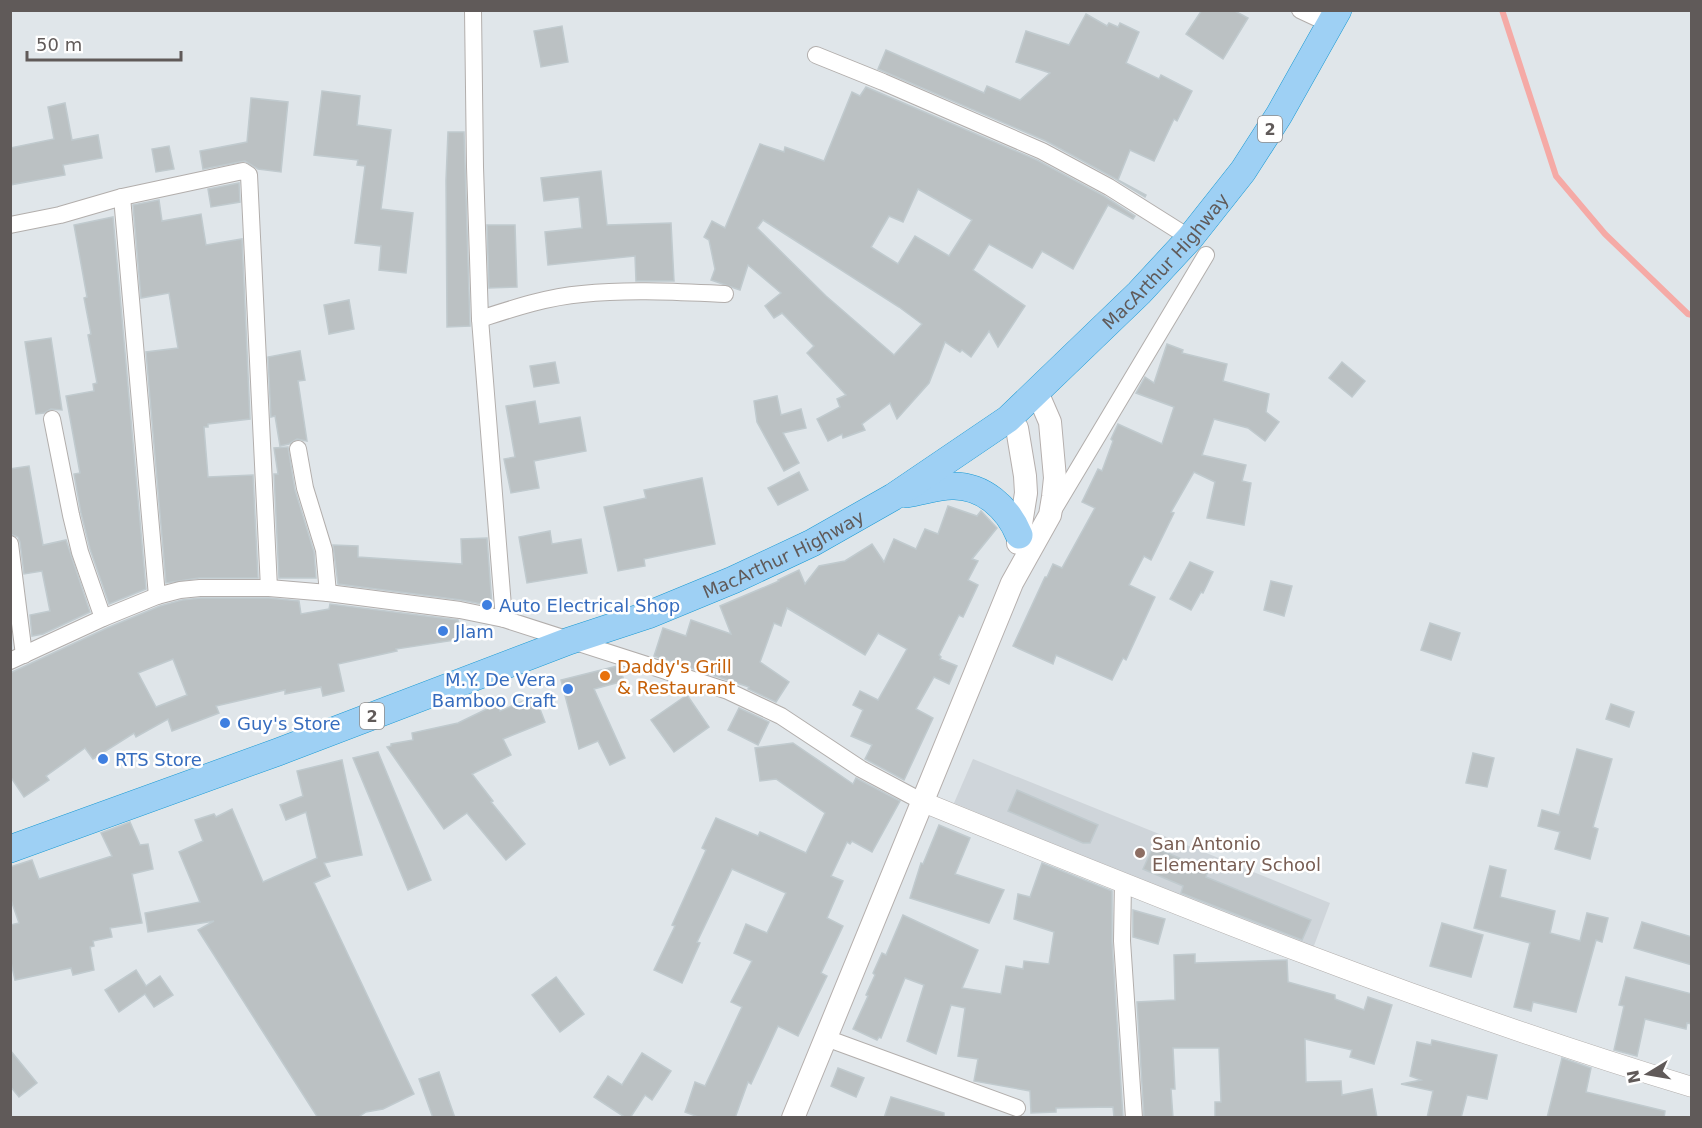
<svg xmlns="http://www.w3.org/2000/svg" width="1702" height="1128" viewBox="0 0 1702 1128" font-family="'DejaVu Sans',sans-serif">
<style>
.education{fill:#cfd5da}
.lines{fill:none;stroke-linecap:round;stroke-linejoin:round}
.stream{stroke:#f5aaa6;stroke-width:6}
.building{fill:#bbc1c3;stroke:#c0cace;stroke-width:1.5;fill-rule:evenodd}
.minor-casing{stroke:#b2aeac;stroke-width:18}
.tertiary-casing{stroke:#b2aeac;stroke-width:21}
.secondary-casing{stroke:#b5afad;stroke-width:24}
.trunk-casing{stroke:#1899d3;stroke-width:28}
.minor{stroke:#fff;stroke-width:16}
.tertiary{stroke:#fff;stroke-width:20}
.secondary{stroke:#fff;stroke-width:22}
.trunk{stroke:#9ed0f4;stroke-width:27}
.shop-dot{fill:#3f7fe0;stroke:#fff;stroke-width:2}
.food-dot{fill:#e8710a;stroke:#fff;stroke-width:2}
.education-dot{fill:#8d6e63;stroke:#fff;stroke-width:2}
.labels{text-anchor:middle;dominant-baseline:central;stroke-width:5;stroke-linejoin:round;paint-order:stroke}
.shield{fill:#fff;stroke:#908c8b;stroke-width:1.5}
.shield-label{font-size:16px;font-weight:bold;fill:#605a59}
.street-label{font-size:18px;fill:#605a59;stroke:#fff}
.shop-label{font-size:18px;fill:#366cbe;stroke:#fff;text-anchor:start}
.food-label{font-size:18px;fill:#c56008;stroke:#fff;text-anchor:start}
.education-label{font-size:18px;fill:#785e54;stroke:#fff;text-anchor:start}
</style>
<rect width="100%" height="100%" fill="#e0e6ea"/>
<path class="education" d="M 973,759 L 1330,903 L 1312,951 L 954,803 Z"/>
<g class="lines">
<path class="stream" d="M 1502,10 L 1556,176 L 1605,234 L 1688,314 L 1692,315"/>
</g>
<g class="building">
<path d="M 1202,10 L 1233,10 L 1248,18 L 1223,59 L 1186,34 Z"/>
<path d="M 1086,14 L 1107,26 L 1109,23 L 1118,27 L 1120,23 L 1139,32 L 1126,63 L 1159,79 L 1161,75 L 1192,91 L 1177,121 L 1174,119 L 1154,161 L 1130,150 L 1118,180 L 1146,195 L 1145,197 L 1114,178 L 1046,141 L 878,69 L 886,50 L 984,93 L 987,86 L 1020,100 L 1050,73 L 1016,62 L 1026,31 L 1069,45 Z"/>
<path d="M 562,26 L 568,62 L 541,67 L 534,31 Z"/>
<path d="M 866,87 L 1037,160 L 1104,196 L 1135,216 L 1133,219 L 1108,205 L 1073,269 L 1042,251 L 1032,268 L 989,244 L 973,270 L 1025,306 L 998,347 L 989,331 L 971,357 L 962,350 L 960,352 L 945,342 L 929,383 L 897,419 L 890,403 L 862,424 L 865,430 L 843,438 L 842,434 L 828,441 L 817,419 L 840,407 L 837,399 L 846,395 L 807,353 L 814,346 L 782,313 L 774,318 L 765,306 L 781,293 L 748,265 L 740,290 L 711,280 L 715,269 L 709,240 L 704,237 L 712,221 L 725,228 L 760,144 L 784,152 L 785,147 L 824,161 L 852,92 L 860,96 ZM 918,189 L 972,220 L 949,256 L 915,236 L 898,264 L 871,247 L 889,216 L 903,222 ZM 763,220 L 899,307 L 922,324 L 894,355 L 826,296 L 757,228 Z"/>
<path d="M 322,91 L 360,96 L 357,125 L 391,130 L 381,209 L 413,213 L 406,273 L 379,270 L 381,246 L 355,243 L 365,166 L 357,165 L 358,160 L 314,155 Z"/>
<path d="M 251,98 L 288,102 L 281,172 L 258,169 L 245,161 L 203,169 L 200,151 L 247,142 Z"/>
<path d="M 65,103 L 72,140 L 98,135 L 102,158 L 63,165 L 65,175 L 10,185 L 10,148 L 54,139 L 48,107 Z"/>
<path d="M 448,132 L 464,132 L 470,326 L 447,327 L 446,180 Z"/>
<path d="M 169,146 L 174,169 L 156,172 L 152,149 Z"/>
<path d="M 601,171 L 607,225 L 671,223 L 674,281 L 636,281 L 635,256 L 548,265 L 545,232 L 582,228 L 579,197 L 544,201 L 541,178 Z"/>
<path d="M 239,183 L 240,202 L 211,207 L 208,189 Z"/>
<path d="M 159,200 L 162,221 L 201,214 L 206,245 L 242,239 L 250,419 L 208,424 L 208,427 L 204,427 L 208,477 L 253,475 L 258,578 L 199,578 L 166,583 L 146,352 L 178,348 L 169,293 L 141,298 L 133,205 Z"/>
<path d="M 113,217 L 146,589 L 109,604 L 90,549 L 81,513 L 74,474 L 80,473 L 66,396 L 94,391 L 93,384 L 97,383 L 88,335 L 91,334 L 84,298 L 87,297 L 74,225 Z"/>
<path d="M 487,225 L 515,225 L 517,287 L 489,288 Z"/>
<path d="M 349,300 L 354,329 L 329,334 L 324,305 Z"/>
<path d="M 51,338 L 62,410 L 51,409 L 44,413 L 36,414 L 25,342 Z"/>
<path d="M 1167,344 L 1183,350 L 1182,353 L 1227,364 L 1223,381 L 1269,394 L 1266,412 L 1279,422 L 1265,441 L 1248,428 L 1214,419 L 1202,455 L 1246,465 L 1242,481 L 1251,483 L 1244,525 L 1207,518 L 1215,482 L 1194,472 L 1171,512 L 1174,513 L 1151,560 L 1144,556 L 1129,585 L 1155,597 L 1126,660 L 1123,658 L 1112,680 L 1056,655 L 1053,664 L 1013,646 L 1045,577 L 1047,577 L 1053,564 L 1062,568 L 1095,508 L 1082,502 L 1098,469 L 1102,471 L 1113,441 L 1111,439 L 1118,424 L 1162,444 L 1174,407 L 1136,393 L 1145,377 L 1154,383 Z"/>
<path d="M 300,351 L 305,380 L 298,381 L 307,441 L 297,439 L 289,444 L 280,446 L 275,416 L 271,417 L 268,357 Z"/>
<path d="M 555,362 L 559,383 L 534,387 L 530,366 Z"/>
<path d="M 1342,362 L 1365,381 L 1352,397 L 1329,378 Z"/>
<path d="M 777,396 L 781,415 L 801,409 L 806,428 L 783,433 L 799,463 L 784,471 L 757,422 L 754,401 Z"/>
<path d="M 535,401 L 539,424 L 580,417 L 586,451 L 534,461 L 539,488 L 511,493 L 504,459 L 515,457 L 506,406 Z"/>
<path d="M 288,447 L 295,490 L 314,552 L 316,578 L 279,578 L 274,474 L 278,474 L 274,448 Z"/>
<path d="M 29,466 L 43,545 L 66,540 L 90,612 L 43,634 L 32,636 L 30,615 L 50,611 L 42,571 L 24,574 L 20,542 L 18,537 L 10,534 L 10,469 Z"/>
<path d="M 799,472 L 808,490 L 778,505 L 768,488 Z"/>
<path d="M 702,478 L 715,544 L 644,559 L 645,566 L 618,571 L 604,507 L 646,498 L 644,490 Z"/>
<path d="M 948,506 L 977,516 L 981,511 L 997,528 L 972,559 L 978,561 L 968,580 L 978,585 L 963,617 L 959,615 L 939,655 L 941,657 L 940,659 L 957,666 L 949,684 L 934,677 L 916,709 L 933,718 L 904,780 L 865,759 L 872,745 L 851,736 L 863,710 L 853,705 L 860,691 L 878,700 L 907,649 L 878,633 L 865,655 L 787,608 L 781,626 L 774,623 L 760,662 L 789,682 L 776,702 L 748,689 L 749,687 L 654,656 L 663,628 L 686,636 L 691,620 L 731,634 L 720,606 L 779,581 L 778,580 L 799,570 L 805,584 L 819,566 L 845,561 L 872,544 L 884,562 L 894,539 L 916,549 L 925,529 L 938,534 Z"/>
<path d="M 550,531 L 552,544 L 581,539 L 587,573 L 527,583 L 519,537 Z"/>
<path d="M 487,538 L 492,606 L 461,600 L 338,584 L 333,545 L 358,546 L 358,557 L 462,564 L 461,539 Z"/>
<path d="M 1190,562 L 1213,572 L 1203,593 L 1201,592 L 1191,610 L 1170,599 Z"/>
<path d="M 1271,581 L 1292,586 L 1284,616 L 1264,610 Z"/>
<path d="M 201,598 L 269,598 L 299,601 L 301,614 L 329,609 L 330,604 L 458,620 L 462,639 L 396,649 L 397,651 L 338,664 L 344,691 L 323,696 L 321,687 L 285,694 L 285,690 L 216,706 L 219,713 L 172,731 L 168,719 L 136,737 L 134,733 L 93,759 L 85,748 L 46,776 L 49,780 L 24,797 L 10,776 L 10,673 L 107,628 L 160,606 L 182,600 ZM 173,659 L 187,695 L 156,707 L 138,673 Z"/>
<path d="M 1430,623 L 1460,633 L 1451,660 L 1421,650 Z"/>
<path d="M 617,666 L 620,667 L 624,681 L 594,689 L 625,758 L 610,765 L 598,741 L 579,749 L 561,680 Z"/>
<path d="M 687,695 L 709,727 L 674,752 L 651,720 Z"/>
<path d="M 535,696 L 545,722 L 503,739 L 511,755 L 472,774 L 493,801 L 491,802 L 525,844 L 506,860 L 467,813 L 444,829 L 387,747 L 391,746 L 391,744 L 413,740 L 412,733 L 458,723 L 497,704 L 500,711 Z"/>
<path d="M 1611,704 L 1634,712 L 1629,727 L 1606,719 Z"/>
<path d="M 739,708 L 769,722 L 758,745 L 728,730 Z"/>
<path d="M 793,743 L 853,784 L 856,778 L 900,801 L 872,852 L 852,841 L 850,844 L 847,842 L 831,876 L 843,881 L 827,918 L 843,926 L 821,973 L 827,976 L 798,1036 L 778,1026 L 751,1084 L 748,1082 L 735,1118 L 701,1118 L 685,1112 L 695,1082 L 705,1086 L 742,1007 L 731,1002 L 752,961 L 734,953 L 746,924 L 767,933 L 786,893 L 732,869 L 697,942 L 700,943 L 682,983 L 654,970 L 675,926 L 672,925 L 706,850 L 702,848 L 716,818 L 758,836 L 760,832 L 806,853 L 825,813 L 776,779 L 760,781 L 755,748 Z"/>
<path d="M 1577,749 L 1612,759 L 1593,827 L 1598,829 L 1590,859 L 1555,849 L 1560,832 L 1538,826 L 1542,810 L 1559,815 Z"/>
<path d="M 378,752 L 431,880 L 408,890 L 353,758 Z"/>
<path d="M 1473,753 L 1494,758 L 1487,787 L 1466,783 Z"/>
<path d="M 342,760 L 362,855 L 324,863 L 330,876 L 314,883 L 414,1094 L 383,1109 L 366,1112 L 357,1118 L 318,1118 L 198,930 L 214,921 L 148,932 L 145,913 L 200,902 L 179,852 L 203,841 L 195,820 L 214,814 L 216,817 L 232,809 L 263,882 L 317,858 L 306,812 L 286,820 L 280,805 L 303,796 L 297,771 Z"/>
<path d="M 1017,790 L 1098,825 L 1090,843 L 1083,843 L 1008,811 Z"/>
<path d="M 130,822 L 140,845 L 148,844 L 153,869 L 132,874 L 142,923 L 110,928 L 112,937 L 93,941 L 94,946 L 90,947 L 94,970 L 73,975 L 71,968 L 15,980 L 10,958 L 10,925 L 19,923 L 10,897 L 10,867 L 32,860 L 39,879 L 112,856 L 101,833 Z"/>
<path d="M 939,825 L 970,838 L 955,874 L 1004,890 L 989,923 L 910,898 L 921,863 L 923,864 Z"/>
<path d="M 1153,847 L 1208,870 L 1206,877 L 1311,920 L 1302,940 L 1181,893 L 1183,886 L 1143,869 Z"/>
<path d="M 1042,863 L 1112,891 L 1112,942 L 1123,1118 L 1114,1118 L 1113,1107 L 1056,1108 L 1056,1112 L 1031,1113 L 1030,1091 L 974,1081 L 978,1059 L 958,1056 L 965,1008 L 951,1005 L 936,1054 L 907,1041 L 924,985 L 905,978 L 881,1038 L 879,1037 L 877,1040 L 853,1029 L 868,996 L 866,995 L 875,975 L 873,973 L 882,953 L 886,955 L 903,915 L 978,950 L 962,988 L 1001,994 L 1006,966 L 1023,969 L 1024,961 L 1049,964 L 1054,932 L 1014,919 L 1018,894 L 1030,897 Z"/>
<path d="M 1490,866 L 1506,870 L 1500,897 L 1555,911 L 1550,933 L 1580,941 L 1587,913 L 1608,918 L 1602,942 L 1596,940 L 1576,1012 L 1533,1002 L 1531,1011 L 1514,1007 L 1530,943 L 1474,928 Z"/>
<path d="M 1133,910 L 1165,919 L 1158,944 L 1133,937 Z"/>
<path d="M 1642,922 L 1692,937 L 1692,965 L 1634,948 Z"/>
<path d="M 1442,923 L 1483,935 L 1471,977 L 1430,966 Z"/>
<path d="M 1195,954 L 1195,963 L 1287,960 L 1288,982 L 1335,995 L 1335,999 L 1364,1010 L 1368,997 L 1392,1005 L 1374,1064 L 1350,1057 L 1352,1050 L 1305,1039 L 1306,1082 L 1341,1081 L 1342,1095 L 1372,1089 L 1377,1118 L 1215,1118 L 1215,1102 L 1221,1102 L 1219,1048 L 1173,1048 L 1175,1089 L 1171,1089 L 1173,1118 L 1144,1118 L 1137,1002 L 1175,1000 L 1174,955 Z"/>
<path d="M 136,970 L 146,986 L 160,976 L 173,995 L 154,1007 L 145,994 L 119,1012 L 105,990 Z"/>
<path d="M 556,977 L 584,1014 L 560,1032 L 532,995 Z"/>
<path d="M 1626,977 L 1692,994 L 1692,1024 L 1687,1023 L 1686,1029 L 1645,1019 L 1637,1056 L 1614,1050 L 1624,1006 L 1619,1005 Z"/>
<path d="M 1432,1040 L 1497,1055 L 1487,1099 L 1467,1095 L 1461,1118 L 1427,1118 L 1433,1091 L 1401,1084 L 1421,1080 L 1410,1076 L 1417,1042 L 1431,1045 Z"/>
<path d="M 10,1050 L 37,1083 L 19,1097 L 10,1086 Z"/>
<path d="M 642,1053 L 671,1071 L 652,1100 L 645,1095 L 630,1118 L 626,1118 L 594,1097 L 608,1076 L 622,1085 Z"/>
<path d="M 1562,1058 L 1591,1068 L 1586,1092 L 1665,1111 L 1664,1118 L 1547,1118 Z"/>
<path d="M 838,1068 L 864,1078 L 856,1097 L 831,1086 Z"/>
<path d="M 439,1072 L 455,1118 L 433,1118 L 419,1079 Z"/>
<path d="M 891,1097 L 944,1113 L 944,1118 L 884,1118 Z"/>
</g>
<g class="lines">
<g class="minor-casing">
<g id="minor">
<path d="M 473,10 L 475,167 L 480,319 L 504,619"/>
<path d="M 1300,10 L 1330,24"/>
<path d="M 816,55 L 883,82 L 1042,151 L 1109,187 L 1190,238"/>
<path d="M 122,197 L 157,596"/>
<path d="M 10,225 L 60,215 L 122,197 L 243,171 L 249,175 L 269,588"/>
<path d="M 480,319 C 514,308 547,297 582,294 C 629,289 678,292 725,294"/>
<path d="M 52,419 L 71,515 L 80,552 L 103,618"/>
<path d="M 298,449 L 305,488 L 324,550 L 328,593"/>
<path d="M 1054,509 L 1206,255"/>
<path d="M 10,544 L 24,655"/>
<path d="M 10,661 L 103,618 L 157,596 L 180,590 L 200,588 L 269,588 L 328,593 L 460,610 L 504,619 L 728,691 L 781,716 L 861,769 L 923,802"/>
<path d="M 1123,882 L 1122,941 L 1134,1118"/>
<path d="M 826,1038 L 1017,1108"/>
</g>
</g>
<g class="tertiary-casing">
<path id="tertiary" d="M 923,802 C 1176,905 1430,1008 1692,1087"/>
</g>
<g class="secondary-casing">
<g id="secondary">
<path d="M 1008,419 L 1017,428 L 1025,476 L 1026,493 L 1018,543"/>
<path d="M 793,1118 L 1012,583 L 1050,515 L 1053,497 L 1055,478 L 1050,422 L 1037,392"/>
</g>
</g>
<g class="trunk-casing">
<g id="trunk">
<path d="M 906,494 C 921,492 937,486 952,486 C 983,485 1008,508 1019,535"/>
<path id="s1" d="M 10,849 L 278,752 L 569,641 L 648,615 L 733,580 L 812,543 L 893,497 L 1008,419 L 1139,293 L 1190,238 L 1243,171 L 1279,115 L 1338,10"/>
</g>
</g>
<use href="#minor" class="minor"/>
<use href="#tertiary" class="tertiary"/>
<use href="#secondary" class="secondary"/>
<use href="#trunk" class="trunk"/>
</g>
<g class="shop-dot">
<circle cx="487" cy="605" r="6"/>
<circle cx="443" cy="631" r="6"/>
<circle cx="568" cy="689" r="6"/>
<circle cx="225" cy="723" r="6"/>
<circle cx="103" cy="759" r="6"/>
</g>
<circle class="food-dot" cx="605" cy="676" r="6"/>
<circle class="education-dot" cx="1140" cy="853" r="6"/>
<g class="labels">
<g class="shield">
<rect x="1258" y="116" width="24" height="26" rx="4.5"/>
<rect x="360" y="703" width="24" height="26" rx="4.5"/>
</g>
<g class="shield-label">
<text x="1270" y="129">2</text>
<text x="372" y="716">2</text>
</g>
<g class="street-label">
<text stroke="none"><textPath href="#s1" startOffset="1314">MacArthur Highway</textPath></text>
<text stroke="none"><textPath href="#s1" startOffset="828">MacArthur Highway</textPath></text>
</g>
<g class="shop-label">
<text x="499" y="605">Auto Electrical Shop</text>
<text x="455" y="631">Jlam</text>
<text x="556" y="679" text-anchor="end">M.Y. De Vera<tspan x="556" dy="21">Bamboo Craft</tspan></text>
<text x="237" y="723">Guy's Store</text>
<text x="115" y="759">RTS Store</text>
</g>
<g class="food-label">
<text x="617" y="666">Daddy's Grill<tspan x="617" dy="21">&amp; Restaurant</tspan></text>
</g>
<g class="education-label">
<text x="1152" y="843">San Antonio<tspan x="1152" dy="21">Elementary School</tspan></text>
</g>
</g>
<rect width="1702" height="1128" fill="none" stroke="#605a59" stroke-width="24"/>
<g transform="translate(1648 1074) rotate(259)" stroke="#ffffff" stroke-width="4.5" paint-order="stroke">
<path d="M0-4.5L10 22L0 15L-10 22Z" fill="#605a59"/>
<text y="-9" font-size="16" font-weight="bold" text-anchor="middle" fill="#605a59">N</text>
</g>
<path d="M27 51v9h154v-9" fill="none" stroke="#605a59" stroke-width="3"/>
<text x="36" y="51" font-size="18" fill="#605a59" stroke="#ffffff" stroke-width="4.5" paint-order="stroke">50 m</text>
</svg>
